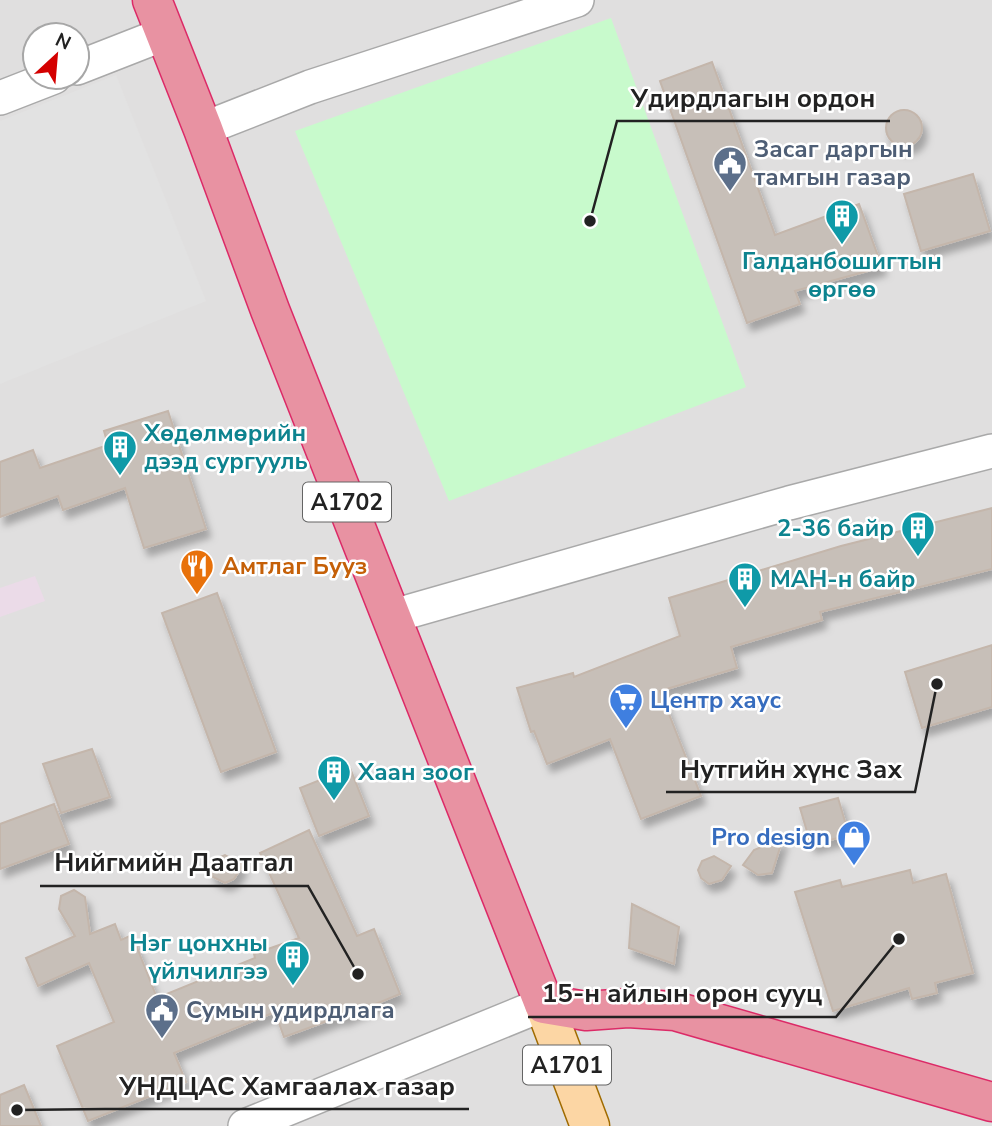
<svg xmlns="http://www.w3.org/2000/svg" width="992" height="1126" viewBox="0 0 992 1126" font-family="'Nunito Sans',sans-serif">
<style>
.residential{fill:#e0dfdf;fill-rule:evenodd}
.industrial{fill:#ebdbe8}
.park{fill:#c8facc}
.parking{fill:#e2e2e2}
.building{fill:#c7bfb8;stroke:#c4b6ab;stroke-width:2;filter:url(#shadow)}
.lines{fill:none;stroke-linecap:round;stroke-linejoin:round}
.minor-casing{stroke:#a9a9a9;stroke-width:36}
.major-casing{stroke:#a06b00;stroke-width:41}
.highway-casing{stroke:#dc2a67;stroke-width:41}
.minor{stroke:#fff;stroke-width:33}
.major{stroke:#fcd6a4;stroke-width:38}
.highway{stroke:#e892a2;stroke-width:38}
.labels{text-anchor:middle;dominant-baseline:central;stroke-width:5;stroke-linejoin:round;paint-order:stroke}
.shield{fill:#fff;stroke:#646464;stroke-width:2}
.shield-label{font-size:23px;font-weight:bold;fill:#222}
.service-label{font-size:24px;font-weight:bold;fill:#4e5e75;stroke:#fff;text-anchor:start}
.culture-label{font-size:24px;font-weight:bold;fill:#0d838f;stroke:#fff;text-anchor:start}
.food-label{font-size:24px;font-weight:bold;fill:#c56008;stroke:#fff;text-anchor:start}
.shop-label{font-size:24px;font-weight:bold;fill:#366cbe;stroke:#fff;text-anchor:start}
.leader{fill:none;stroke:#222;stroke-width:2.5}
.callout-dot{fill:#222;stroke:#fff;stroke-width:2.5}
.callout-label{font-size:26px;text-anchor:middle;font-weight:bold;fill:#222;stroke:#fff;stroke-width:5;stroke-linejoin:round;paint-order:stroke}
</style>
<defs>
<filter id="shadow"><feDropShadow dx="4.5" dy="8" stdDeviation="3.5" flood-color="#0004"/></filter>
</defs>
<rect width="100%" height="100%" fill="#f2efe9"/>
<path class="residential" d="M 0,0 L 992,0 L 992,1126 L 0,1126 ZM 35,35 L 77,35 L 77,77 L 35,77 Z"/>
<path class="industrial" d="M 35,576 L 45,601 L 0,617 L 0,588 Z"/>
<path class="park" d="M 611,18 L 746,387 L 449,501 L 295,131 Z"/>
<path class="parking" d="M 116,75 L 206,301 L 0,384 L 0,121 Z"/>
<g class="building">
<path d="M 712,62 L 775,235 L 859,204 L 882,267 L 795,291 L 800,304 L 747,323 L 660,81 Z"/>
<circle cx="904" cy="128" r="18"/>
<path d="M 973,174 L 990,231 L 921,251 L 904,194 Z"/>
<path d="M 168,411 L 206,529 L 144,548 L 125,488 L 63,510 L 58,496 L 0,517 L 0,462 L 33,450 L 40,468 L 108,445 L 104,431 Z"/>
<path d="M 992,508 L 992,569 L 820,612 L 822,620 L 731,647 L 737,668 L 660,691 L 701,796 L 641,819 L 610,739 L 547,764 L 534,731 L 531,732 L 517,688 L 573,673 L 574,677 L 680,636 L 669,598 L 841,546 Z"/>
<path d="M 217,593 L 276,752 L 221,772 L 162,613 Z"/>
<path d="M 992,645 L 992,707 L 922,728 L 905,672 Z"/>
<path d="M 92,749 L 110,797 L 61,813 L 43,764 Z"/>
<path d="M 350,768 L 369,816 L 319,836 L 300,788 Z"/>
<path d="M 838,798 L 849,835 L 811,845 L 800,808 Z"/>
<path d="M 54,804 L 69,844 L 0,869 L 0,824 Z"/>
<path d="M 309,830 L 357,936 L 374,929 L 400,994 L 342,1018 L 341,1016 L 284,1037 L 275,1012 L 174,1053 L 186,1082 L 88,1121 L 57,1046 L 114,1022 L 89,963 L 38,986 L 26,958 L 75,936 L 59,909 L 61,896 L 74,890 L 85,897 L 90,934 L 115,924 L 121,940 L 132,935 L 157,998 L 255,958 L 254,954 L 299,938 L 260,853 Z"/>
<path d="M 783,838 L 772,873 L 758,875 L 743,865 L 754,850 Z"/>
<path d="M 225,855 L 243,865 L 234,879 L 225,883 L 213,877 L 210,869 L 213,860 Z"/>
<path d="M 714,856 L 731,866 L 722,880 L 709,884 L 701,878 L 698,870 L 702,861 Z"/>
<path d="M 910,870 L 913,883 L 946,874 L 973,973 L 935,983 L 937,993 L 912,999 L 909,988 L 833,1011 L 795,892 L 840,880 L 842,887 Z"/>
<path d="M 632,904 L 679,927 L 674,964 L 629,948 Z"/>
<path d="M 24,1085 L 41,1126 L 0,1126 L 0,1095 Z"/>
</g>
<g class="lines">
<g class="minor-casing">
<g id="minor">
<path d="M 77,68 L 164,34"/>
<path d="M 0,98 L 54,77"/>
<path d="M 203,129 L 310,87 L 577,0"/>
<path d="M 393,616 L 789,503 L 992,451"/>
<path d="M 245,1126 L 544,1004"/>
</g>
</g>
<g class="major-casing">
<path id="major" d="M 544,1004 L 590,1126"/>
</g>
<g class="highway-casing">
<path id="highway" d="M 152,0 L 203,129 L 270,310 L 544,1004 L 586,1011 L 628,1008 L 675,1011 L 992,1102"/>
</g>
<use href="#minor" class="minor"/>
<use href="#major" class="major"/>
<use href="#highway" class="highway"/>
</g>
<defs>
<g id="civic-pin" transform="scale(1.75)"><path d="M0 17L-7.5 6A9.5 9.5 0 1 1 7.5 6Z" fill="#5c6f8a" stroke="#fff"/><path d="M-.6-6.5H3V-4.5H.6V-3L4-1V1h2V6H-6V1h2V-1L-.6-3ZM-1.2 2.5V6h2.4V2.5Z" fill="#fff"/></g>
<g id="building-pin" transform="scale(1.75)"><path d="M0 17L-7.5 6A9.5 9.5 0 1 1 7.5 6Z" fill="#0f9aa8" stroke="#fff"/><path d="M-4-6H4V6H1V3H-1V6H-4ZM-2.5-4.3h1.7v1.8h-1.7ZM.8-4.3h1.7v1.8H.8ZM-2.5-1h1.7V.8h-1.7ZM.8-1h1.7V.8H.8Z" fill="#fff"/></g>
<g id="restaurant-pin" transform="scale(1.75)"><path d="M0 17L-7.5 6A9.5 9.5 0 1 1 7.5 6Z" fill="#e8710a" stroke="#fff"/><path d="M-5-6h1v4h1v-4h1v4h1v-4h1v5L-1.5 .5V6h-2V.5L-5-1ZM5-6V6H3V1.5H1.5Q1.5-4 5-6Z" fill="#fff"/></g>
<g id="supermarket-pin" transform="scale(1.75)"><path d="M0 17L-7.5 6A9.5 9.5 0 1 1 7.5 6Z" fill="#3f7fe0" stroke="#fff"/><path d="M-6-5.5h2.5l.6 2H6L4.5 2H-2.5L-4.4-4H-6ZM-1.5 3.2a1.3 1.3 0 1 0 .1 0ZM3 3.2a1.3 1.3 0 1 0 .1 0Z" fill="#fff"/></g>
<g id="shop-pin" transform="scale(1.75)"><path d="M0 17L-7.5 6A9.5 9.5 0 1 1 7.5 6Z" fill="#3f7fe0" stroke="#fff"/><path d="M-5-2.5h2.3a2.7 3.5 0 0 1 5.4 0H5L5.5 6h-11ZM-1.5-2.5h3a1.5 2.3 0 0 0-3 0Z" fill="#fff"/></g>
</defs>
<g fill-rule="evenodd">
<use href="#civic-pin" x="730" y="163"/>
<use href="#building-pin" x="842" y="216"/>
<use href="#building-pin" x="120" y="447"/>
<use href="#building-pin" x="918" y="528"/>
<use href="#restaurant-pin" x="197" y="566"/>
<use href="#building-pin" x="745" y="579"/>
<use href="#supermarket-pin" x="626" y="700"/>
<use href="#building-pin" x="334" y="772"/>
<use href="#shop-pin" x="854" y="837"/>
<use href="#building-pin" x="293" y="957"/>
<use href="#civic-pin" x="162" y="1010"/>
</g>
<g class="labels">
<g class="shield">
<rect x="303" y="482.5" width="88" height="39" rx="5"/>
<rect x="523" y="1045.5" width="88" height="39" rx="5"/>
</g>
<g class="shield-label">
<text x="347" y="502">A1702</text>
<text x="567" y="1065">A1701</text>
</g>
<g class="service-label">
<text x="754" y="149">Засаг даргын<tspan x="754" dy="28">тамгын газар</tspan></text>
<text x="186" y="1010">Сумын удирдлага</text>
</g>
<g class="culture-label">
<text x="842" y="261" text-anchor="middle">Галданбошигтын<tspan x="842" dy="28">өргөө</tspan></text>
<text x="144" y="433">Хөдөлмөрийн<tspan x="144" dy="28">дээд сургууль</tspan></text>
<text x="894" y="528" text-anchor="end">2-36 байр</text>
<text x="770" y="579">МАН-н байр</text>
<text x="358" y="772">Хаан зоог</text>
<text x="268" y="943" text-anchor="end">Нэг цонхны<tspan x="268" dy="28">үйлчилгээ</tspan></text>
</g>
<g class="food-label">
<text x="222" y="566">Амтлаг Бууз</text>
</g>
<g class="shop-label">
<text x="650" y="700">Центр хаус</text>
<text x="830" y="837" text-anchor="end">Pro design</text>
</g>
</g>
<path class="leader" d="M590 221L617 121H890M937 684L915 792H666M358 974L308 886H40M899 939L836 1017H528M17 1110L105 1109H469"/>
<g class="callout-dot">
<circle cx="590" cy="221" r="7"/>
<circle cx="937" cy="684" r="7"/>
<circle cx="358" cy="974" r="7"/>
<circle cx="899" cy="939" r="7"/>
<circle cx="17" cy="1110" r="7"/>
</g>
<g class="callout-label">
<text x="753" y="107">Удирдлагын ордон</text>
<text x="791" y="778">Нутгийн хүнс Зах</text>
<text x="174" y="871">Нийгмийн Даатгал</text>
<text x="682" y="1002">15-н айлын орон сууц</text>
<text x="287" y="1095">УНДЦАС Хамгаалах газар</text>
</g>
<g transform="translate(56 56) rotate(26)"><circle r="33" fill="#ffffff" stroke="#a7a7a7" stroke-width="2"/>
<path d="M0-5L12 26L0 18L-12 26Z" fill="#d40000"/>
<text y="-10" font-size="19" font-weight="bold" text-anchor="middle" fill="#222222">N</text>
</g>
</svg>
